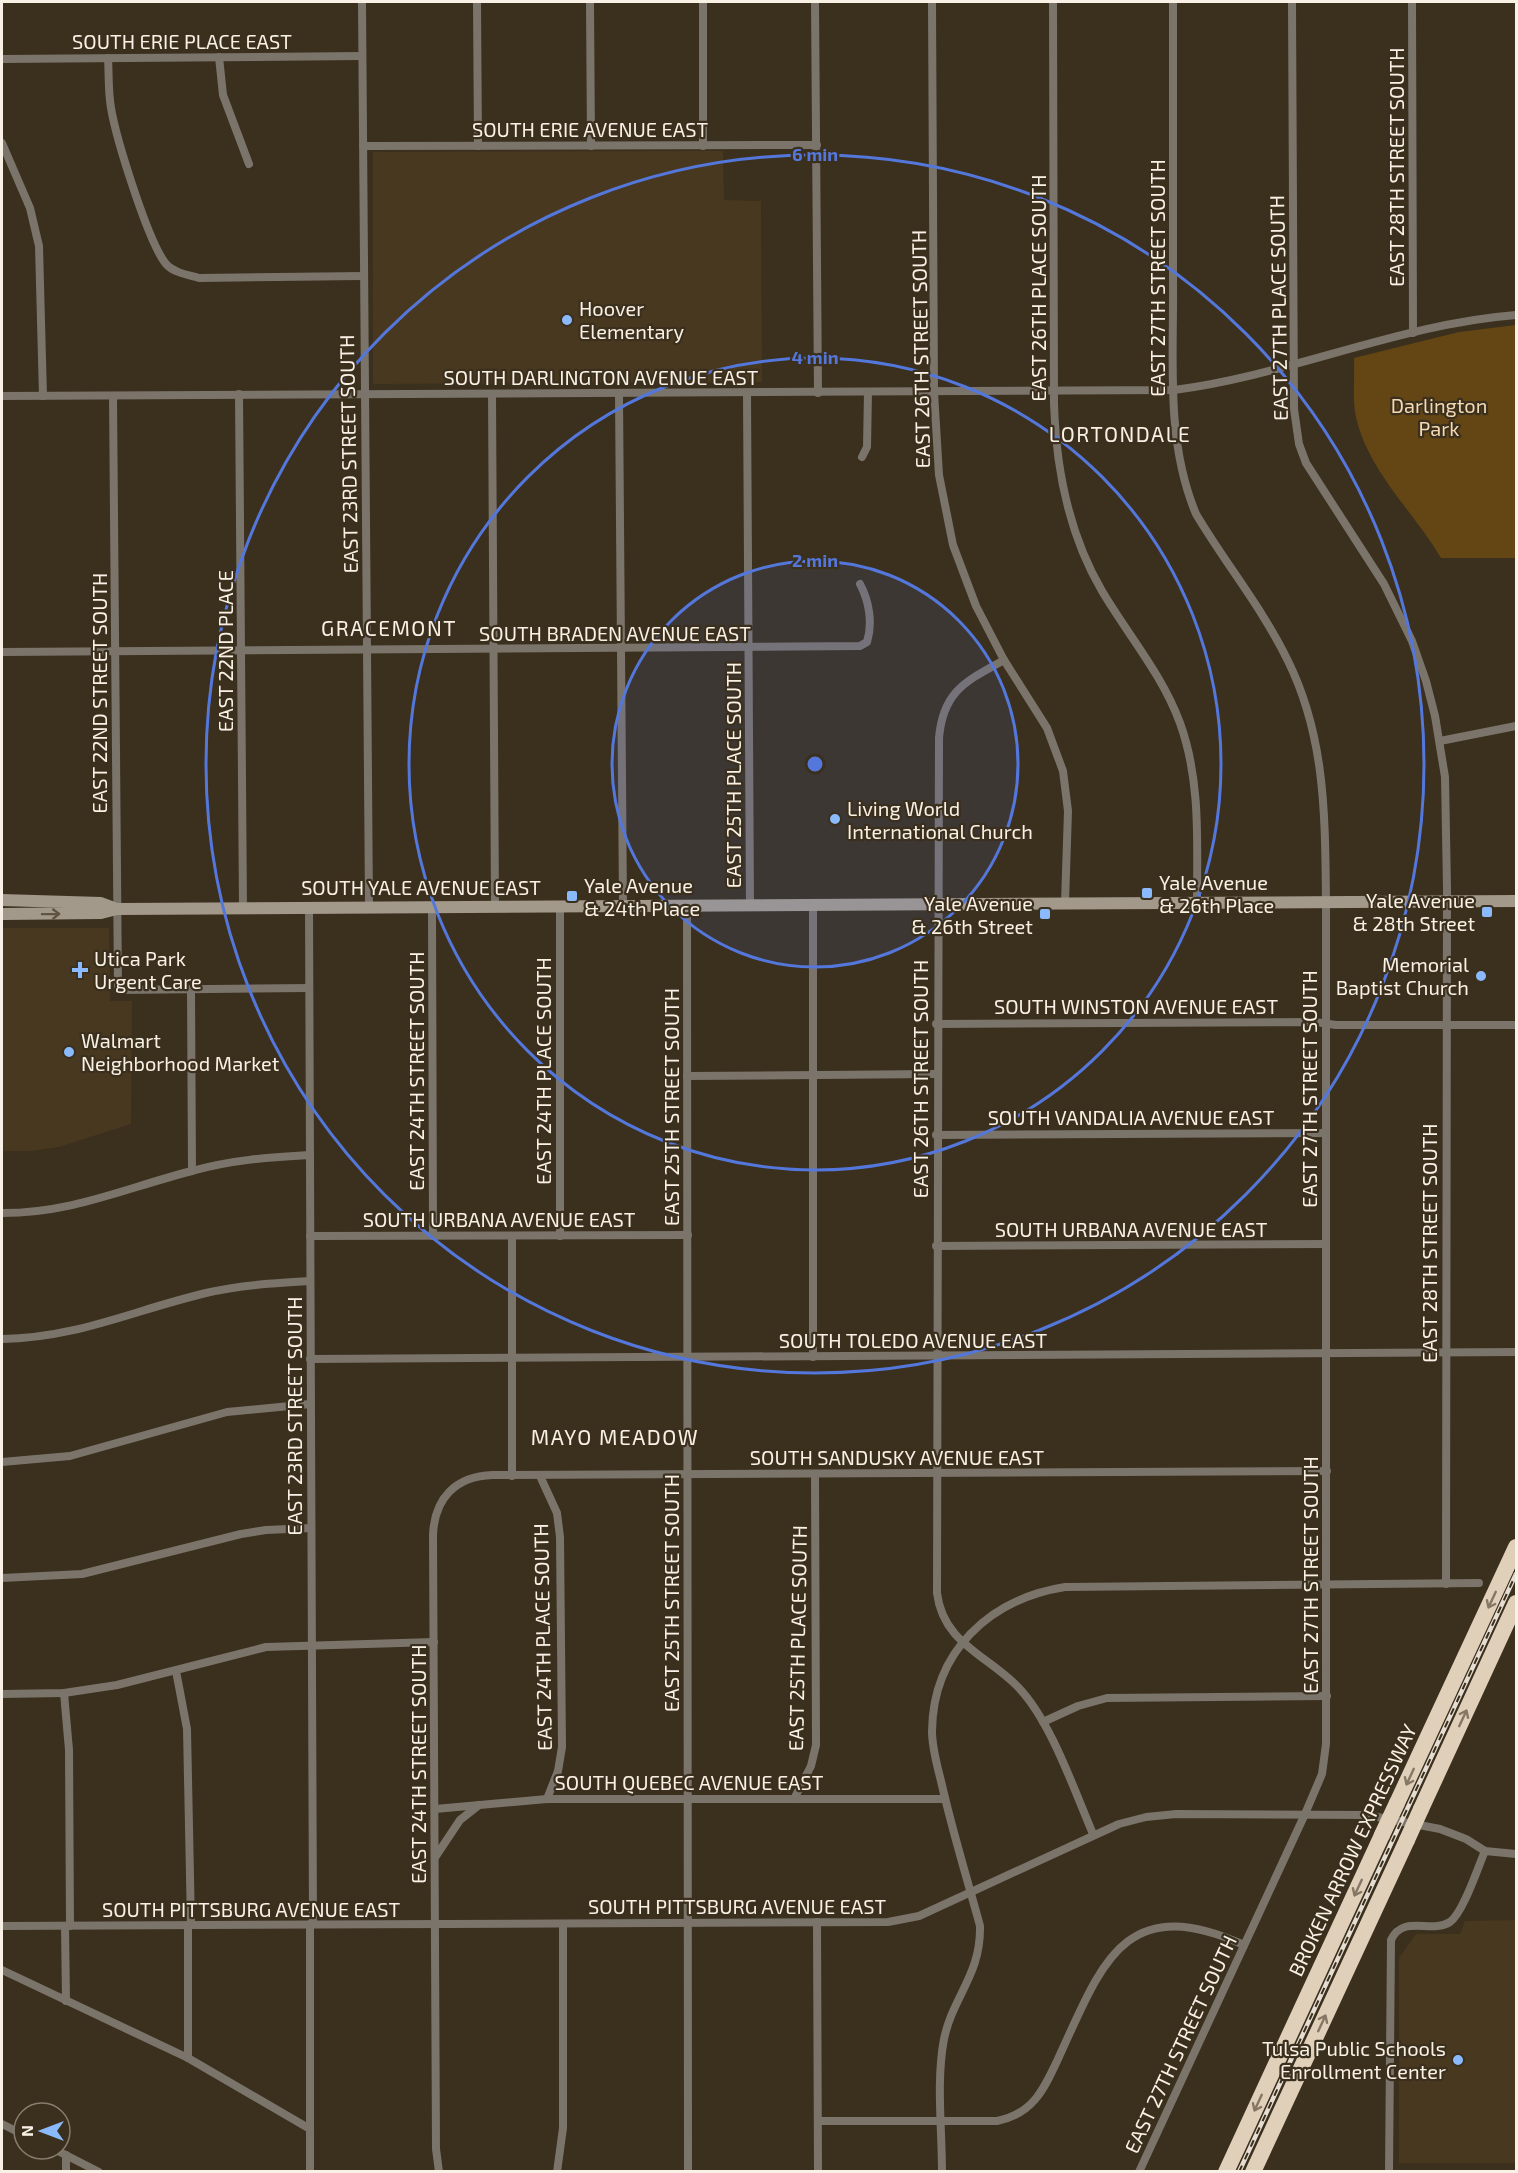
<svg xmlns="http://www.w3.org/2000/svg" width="1518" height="2173" viewBox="0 0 1518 2173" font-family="'Exo 2',sans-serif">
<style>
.built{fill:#483820}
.green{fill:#634614}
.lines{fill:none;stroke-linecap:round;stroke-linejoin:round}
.street{stroke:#7a746b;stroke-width:8}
.secondary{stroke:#a3998b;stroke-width:12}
.highway{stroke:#e0d0ba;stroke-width:16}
.rail-casing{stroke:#e5ddd1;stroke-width:4.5}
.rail{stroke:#3b2f1d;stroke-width:2;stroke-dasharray:7;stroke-linecap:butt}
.highway-bridge{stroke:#e0d0ba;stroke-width:16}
.oneway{stroke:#5f5444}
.oneway2{stroke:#857764}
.ring{fill:none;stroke:#5477dc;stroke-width:3}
.poi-dot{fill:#8bbafc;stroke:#3b2f1d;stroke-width:2}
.labels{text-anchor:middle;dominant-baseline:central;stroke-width:4.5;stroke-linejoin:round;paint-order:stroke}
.street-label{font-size:20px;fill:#f9f1e6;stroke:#3b2f1d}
.poi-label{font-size:20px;fill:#f9f1e6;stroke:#3b2f1d;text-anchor:start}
.park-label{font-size:20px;fill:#f4d9b2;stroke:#3b2f1d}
.neighbourhood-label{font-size:21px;letter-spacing:1.5px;fill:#f9f1e6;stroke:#3b2f1d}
.centre{fill:#5477dc;stroke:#3b2f1d;stroke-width:3}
.ring-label{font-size:18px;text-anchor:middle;font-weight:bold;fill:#5477dc;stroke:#3b2f1d;stroke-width:4.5;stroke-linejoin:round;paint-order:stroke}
</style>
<rect width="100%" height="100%" fill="#3b2f1d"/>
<g class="built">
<path d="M 723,151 L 724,200 L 761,201 L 762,382 L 373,384 L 373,152 Z"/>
<path d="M 2,928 L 109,928 L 110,1001 L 132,1001 L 131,1124 L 59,1147 L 32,1151 L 2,1151 Z"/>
<path d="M 1516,1920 L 1516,2163 L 1399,2163 L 1399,1958 L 1416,1934 L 1460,1934 L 1465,1921 Z"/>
</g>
<path class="green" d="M 1516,325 L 1516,558 L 1441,558 C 1414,512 1368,471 1356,417 C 1352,399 1355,377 1354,358 L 1459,332 Z"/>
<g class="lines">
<g class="street">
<path d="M 362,2 L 369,907"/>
<path d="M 477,2 L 478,146"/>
<path d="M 590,2 L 591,146"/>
<path d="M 703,2 L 703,146"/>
<path d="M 815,2 L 818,393"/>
<path d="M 932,2 L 934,392 L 939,475 L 953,545 L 976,606 L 1004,660 L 1047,728 L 1063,771 L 1068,811 L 1065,903"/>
<path d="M 1053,2 L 1054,404 C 1056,469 1068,533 1102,591 C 1128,635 1162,674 1180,723 C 1201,781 1197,843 1197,903"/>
<path d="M 1292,2 L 1294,409 L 1299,444 L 1306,463 L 1384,584 L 1412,641 L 1426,681 L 1435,716 L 1445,777 L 1447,889 L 1446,1584"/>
<path d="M 1412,2 L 1413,333"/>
<path d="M 219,57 L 223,95 L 249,164"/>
<path d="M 108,58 C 109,74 108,91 111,108 C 116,138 148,242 166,264 C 174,273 189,275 199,278 L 363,276"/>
<path d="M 2,59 L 362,56"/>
<path d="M 2,143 L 30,208 L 39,246 L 43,396"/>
<path d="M 363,146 L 817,145"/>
<path d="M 747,393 L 750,905"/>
<path d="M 239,394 L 243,908"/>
<path d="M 492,394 L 495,906"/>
<path d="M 619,394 L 623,906"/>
<path d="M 2,396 L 1174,390 C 1290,375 1399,324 1516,315"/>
<path d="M 113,396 L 118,990 L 309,988"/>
<path d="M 862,457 L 867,447 L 868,392"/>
<path d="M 2,652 L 860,646 L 867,642 C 873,623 869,601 860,584"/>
<path d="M 1004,660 C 966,681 943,691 939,738 L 937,1593 C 943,1643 987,1655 1018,1687 C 1051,1721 1074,1790 1093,1834"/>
<path d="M 1440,741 L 1516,726"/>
<path d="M 813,904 L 813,1357"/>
<path d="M 687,905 L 688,2172"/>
<path d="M 432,906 L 433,1236"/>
<path d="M 560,906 L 560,1236"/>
<path d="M 309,907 L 313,1924"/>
<path d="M 191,990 L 192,1171"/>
<path d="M 936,1024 L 1315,1022 L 1336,1025 L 1516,1025"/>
<path d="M 687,1076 L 936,1074"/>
<path d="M 936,1135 L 1326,1133"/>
<path d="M 2,1213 C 73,1213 125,1188 192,1171 C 231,1160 270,1157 310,1155"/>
<path d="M 310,1236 L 688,1235"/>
<path d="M 512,1236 L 512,1476"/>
<path d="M 936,1246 L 1326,1244"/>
<path d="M 2,1339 C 77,1338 134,1310 206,1293 C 240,1285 275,1283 310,1281"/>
<path d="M 310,1359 L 1516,1352"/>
<path d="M 2,1462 L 70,1456 L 227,1412 L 310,1404"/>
<path d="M 540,1476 L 557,1513 L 560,1537 L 562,1747 L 558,1771 L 547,1799"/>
<path d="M 2,1578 L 82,1574 L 241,1534 L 266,1530 L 311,1528"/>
<path d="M 176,1671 L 187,1729 L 191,1925"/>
<path d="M 64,1693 L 69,1750 L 70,1926"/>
<path d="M 2,1694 L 64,1693 L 117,1685 L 266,1647 L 434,1642"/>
<path d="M 1043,1722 L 1078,1706 L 1107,1698 L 1327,1696"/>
<path d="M 794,1799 L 811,1766 L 816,1745 L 815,1474"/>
<path d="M 435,1809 L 547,1799 L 945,1799"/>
<path d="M 436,1856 L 460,1820 L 479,1805"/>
<path d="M 817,1922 L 818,2172"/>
<path d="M 310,1924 L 310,2172"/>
<path d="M 2,1926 L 888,1922 L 919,1916 L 1119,1824 L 1146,1817 L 1176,1814 L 1367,1815 L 1440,1829 L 1466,1839 L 1485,1851 L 1516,1854"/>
<path d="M 65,1926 L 66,2001"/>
<path d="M 2,1970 L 188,2058 L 310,2129"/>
<path d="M 188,2058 L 188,1925"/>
<path d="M 818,2121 L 997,2121 C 1033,2114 1044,2089 1058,2059 C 1101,1966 1123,1890 1244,1945"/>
<path d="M 2,2124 L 24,2135"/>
<path d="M 54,2149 L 99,2172"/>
<path d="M 66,2155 L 66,2172"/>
<path d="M 439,2172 L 436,2149 L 433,1536 C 434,1499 455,1476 493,1475 L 1327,1471"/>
<path d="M 557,2172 L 563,2128 L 563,1924"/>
<path d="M 942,2172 C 942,2128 936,2081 944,2039 C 953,1996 981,1975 980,1926 C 967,1878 952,1830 941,1781 C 937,1765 932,1748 932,1731 C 933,1651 990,1599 1065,1587 L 1479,1583"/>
<path d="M 1139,2172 L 1305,1814 L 1322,1774 L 1326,1744 L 1326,902 C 1325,818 1326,738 1288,661 C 1263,609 1225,563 1196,514 C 1165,440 1174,358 1173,280 C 1173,187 1173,94 1173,2"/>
<path d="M 1389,2172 L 1391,1940 C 1403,1914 1431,1934 1450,1922 C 1463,1913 1478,1867 1485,1851"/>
</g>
<g class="secondary">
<path d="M 2,900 L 101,903 L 117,909"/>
<path d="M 2,914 L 101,913 L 117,909 L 1516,901"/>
</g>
<g class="highway">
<path d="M 1397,1803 L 1516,1547"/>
<path d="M 1421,1809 L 1516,1603"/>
<path d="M 1226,2172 L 1382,1835"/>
<path d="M 1253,2172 L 1407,1840"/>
</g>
<g class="rail-casing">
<path id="rail" d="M 1239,2172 L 1516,1574"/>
</g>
<use href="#rail" class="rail"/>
<g class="highway-bridge">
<path d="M 1382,1835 L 1397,1803"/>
<path d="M 1407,1840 L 1421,1809"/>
</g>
</g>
<defs><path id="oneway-shaft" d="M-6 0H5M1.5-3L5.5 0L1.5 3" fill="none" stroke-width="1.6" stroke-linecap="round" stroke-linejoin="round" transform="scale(1.5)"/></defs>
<use class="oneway" href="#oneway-shaft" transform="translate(51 914) rotate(-1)"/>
<g class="oneway2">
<use href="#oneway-shaft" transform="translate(1492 1600) rotate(115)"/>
<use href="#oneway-shaft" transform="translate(1463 1718) rotate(-65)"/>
<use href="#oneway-shaft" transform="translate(1410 1777) rotate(115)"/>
<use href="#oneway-shaft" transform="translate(1358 1888) rotate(115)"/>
<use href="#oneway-shaft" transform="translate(1322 2023) rotate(-65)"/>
<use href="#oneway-shaft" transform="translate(1258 2103) rotate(115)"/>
</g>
<circle cx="815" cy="764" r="203" fill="#5477dc" fill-opacity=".12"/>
<g class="ring">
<circle cx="815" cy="764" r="203"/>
<circle cx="815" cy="764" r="406"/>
<circle cx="815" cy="764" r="609"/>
</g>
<g class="poi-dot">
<circle cx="567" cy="320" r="6"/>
<circle cx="835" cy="819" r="6"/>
<rect x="1141" y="887" width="12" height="12" rx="3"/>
<rect x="566" y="890" width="12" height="12" rx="3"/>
<rect x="1481" y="906" width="12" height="12" rx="3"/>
<rect x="1039" y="908" width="12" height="12" rx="3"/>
<path d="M77 961h6v6h6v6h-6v6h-6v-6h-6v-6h6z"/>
<circle cx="1481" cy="976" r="6"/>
<circle cx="69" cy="1052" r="6"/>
<circle cx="1458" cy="2060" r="6"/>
</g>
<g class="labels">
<g class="street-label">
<text x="182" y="41">SOUTH ERIE PLACE EAST</text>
<text x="590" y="129">SOUTH ERIE AVENUE EAST</text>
<text transform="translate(1396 167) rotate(-90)">EAST 28TH STREET SOUTH</text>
<text transform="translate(1157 278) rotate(-90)">EAST 27TH STREET SOUTH</text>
<text transform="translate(1038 288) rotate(-90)">EAST 26TH PLACE SOUTH</text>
<text transform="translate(1278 308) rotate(-91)">EAST 27TH PLACE SOUTH</text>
<text transform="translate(920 349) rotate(-91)">EAST 26TH STREET SOUTH</text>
<text x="601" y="377">SOUTH DARLINGTON AVENUE EAST</text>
<text transform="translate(348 454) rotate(-91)">EAST 23RD STREET SOUTH</text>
<text x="615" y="633">SOUTH BRADEN AVENUE EAST</text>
<text transform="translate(225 651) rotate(-90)">EAST 22ND PLACE</text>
<text transform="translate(99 693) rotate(-90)">EAST 22ND STREET SOUTH</text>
<text transform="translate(733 775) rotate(-90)">EAST 25TH PLACE SOUTH</text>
<text x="421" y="887">SOUTH YALE AVENUE EAST</text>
<text x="1136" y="1006">SOUTH WINSTON AVENUE EAST</text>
<text transform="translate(416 1071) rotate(-90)">EAST 24TH STREET SOUTH</text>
<text transform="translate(543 1071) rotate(-90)">EAST 24TH PLACE SOUTH</text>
<text transform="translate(920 1079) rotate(-90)">EAST 26TH STREET SOUTH</text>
<text transform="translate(1309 1089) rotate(-90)">EAST 27TH STREET SOUTH</text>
<text transform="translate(671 1107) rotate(-90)">EAST 25TH STREET SOUTH</text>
<text x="1131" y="1117">SOUTH VANDALIA AVENUE EAST</text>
<text x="499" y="1219">SOUTH URBANA AVENUE EAST</text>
<text x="1131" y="1229">SOUTH URBANA AVENUE EAST</text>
<text transform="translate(1429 1243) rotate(-90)">EAST 28TH STREET SOUTH</text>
<text x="913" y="1340">SOUTH TOLEDO AVENUE EAST</text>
<text transform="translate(294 1416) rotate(-90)">EAST 23RD STREET SOUTH</text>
<text x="897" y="1457">SOUTH SANDUSKY AVENUE EAST</text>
<text transform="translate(1310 1575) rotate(-90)">EAST 27TH STREET SOUTH</text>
<text transform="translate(671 1593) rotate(-90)">EAST 25TH STREET SOUTH</text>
<text transform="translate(542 1637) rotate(-91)">EAST 24TH PLACE SOUTH</text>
<text transform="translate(797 1638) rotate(-89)">EAST 25TH PLACE SOUTH</text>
<text transform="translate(418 1764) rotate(-90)">EAST 24TH STREET SOUTH</text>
<text x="689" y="1782">SOUTH QUEBEC AVENUE EAST</text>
<text transform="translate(1352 1850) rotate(-65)">BROKEN ARROW EXPRESSWAY</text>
<text x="737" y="1906">SOUTH PITTSBURG AVENUE EAST</text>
<text x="251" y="1909">SOUTH PITTSBURG AVENUE EAST</text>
<text transform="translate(1180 2044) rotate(-65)">EAST 27TH STREET SOUTH</text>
</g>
<g class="poi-label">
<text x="579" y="308">Hoover<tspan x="579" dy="23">Elementary</tspan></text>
<text x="847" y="808">Living World<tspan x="847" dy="23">International Church</tspan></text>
<text x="1159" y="882">Yale Avenue<tspan x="1159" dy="23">&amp; 26th Place</tspan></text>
<text x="584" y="885">Yale Avenue<tspan x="584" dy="23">&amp; 24th Place</tspan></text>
<text x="1475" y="900" text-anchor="end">Yale Avenue<tspan x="1475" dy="23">&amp; 28th Street</tspan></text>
<text x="1033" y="903" text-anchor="end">Yale Avenue<tspan x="1033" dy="23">&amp; 26th Street</tspan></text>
<text x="94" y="958">Utica Park<tspan x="94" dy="23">Urgent Care</tspan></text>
<text x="1469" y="964" text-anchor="end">Memorial<tspan x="1469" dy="23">Baptist Church</tspan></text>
<text x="81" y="1040">Walmart<tspan x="81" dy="23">Neighborhood Market</tspan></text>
<text x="1446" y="2048" text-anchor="end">Tulsa Public Schools<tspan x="1446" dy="23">Enrollment Center</tspan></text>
</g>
<g class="park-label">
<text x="1439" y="405">Darlington<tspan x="1439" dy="23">Park</tspan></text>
</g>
<g class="neighbourhood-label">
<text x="1120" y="433">LORTONDALE</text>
<text x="389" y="627">GRACEMONT</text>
<text x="615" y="1436">MAYO MEADOW</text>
</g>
</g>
<circle cx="815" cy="764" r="9" class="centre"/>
<g class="ring-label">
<text x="815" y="161">6 min</text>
<text x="815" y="364">4 min</text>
<text x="815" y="567">2 min</text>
</g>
<rect width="1518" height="2173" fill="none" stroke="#f9f1e6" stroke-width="6"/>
<g transform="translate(42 2131) rotate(270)"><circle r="28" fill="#3b2f1d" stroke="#877d6d" stroke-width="1.5"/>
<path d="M0-4.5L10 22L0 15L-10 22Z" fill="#8bbafc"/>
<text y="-9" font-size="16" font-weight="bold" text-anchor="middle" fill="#f9f1e6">N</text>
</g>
</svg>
